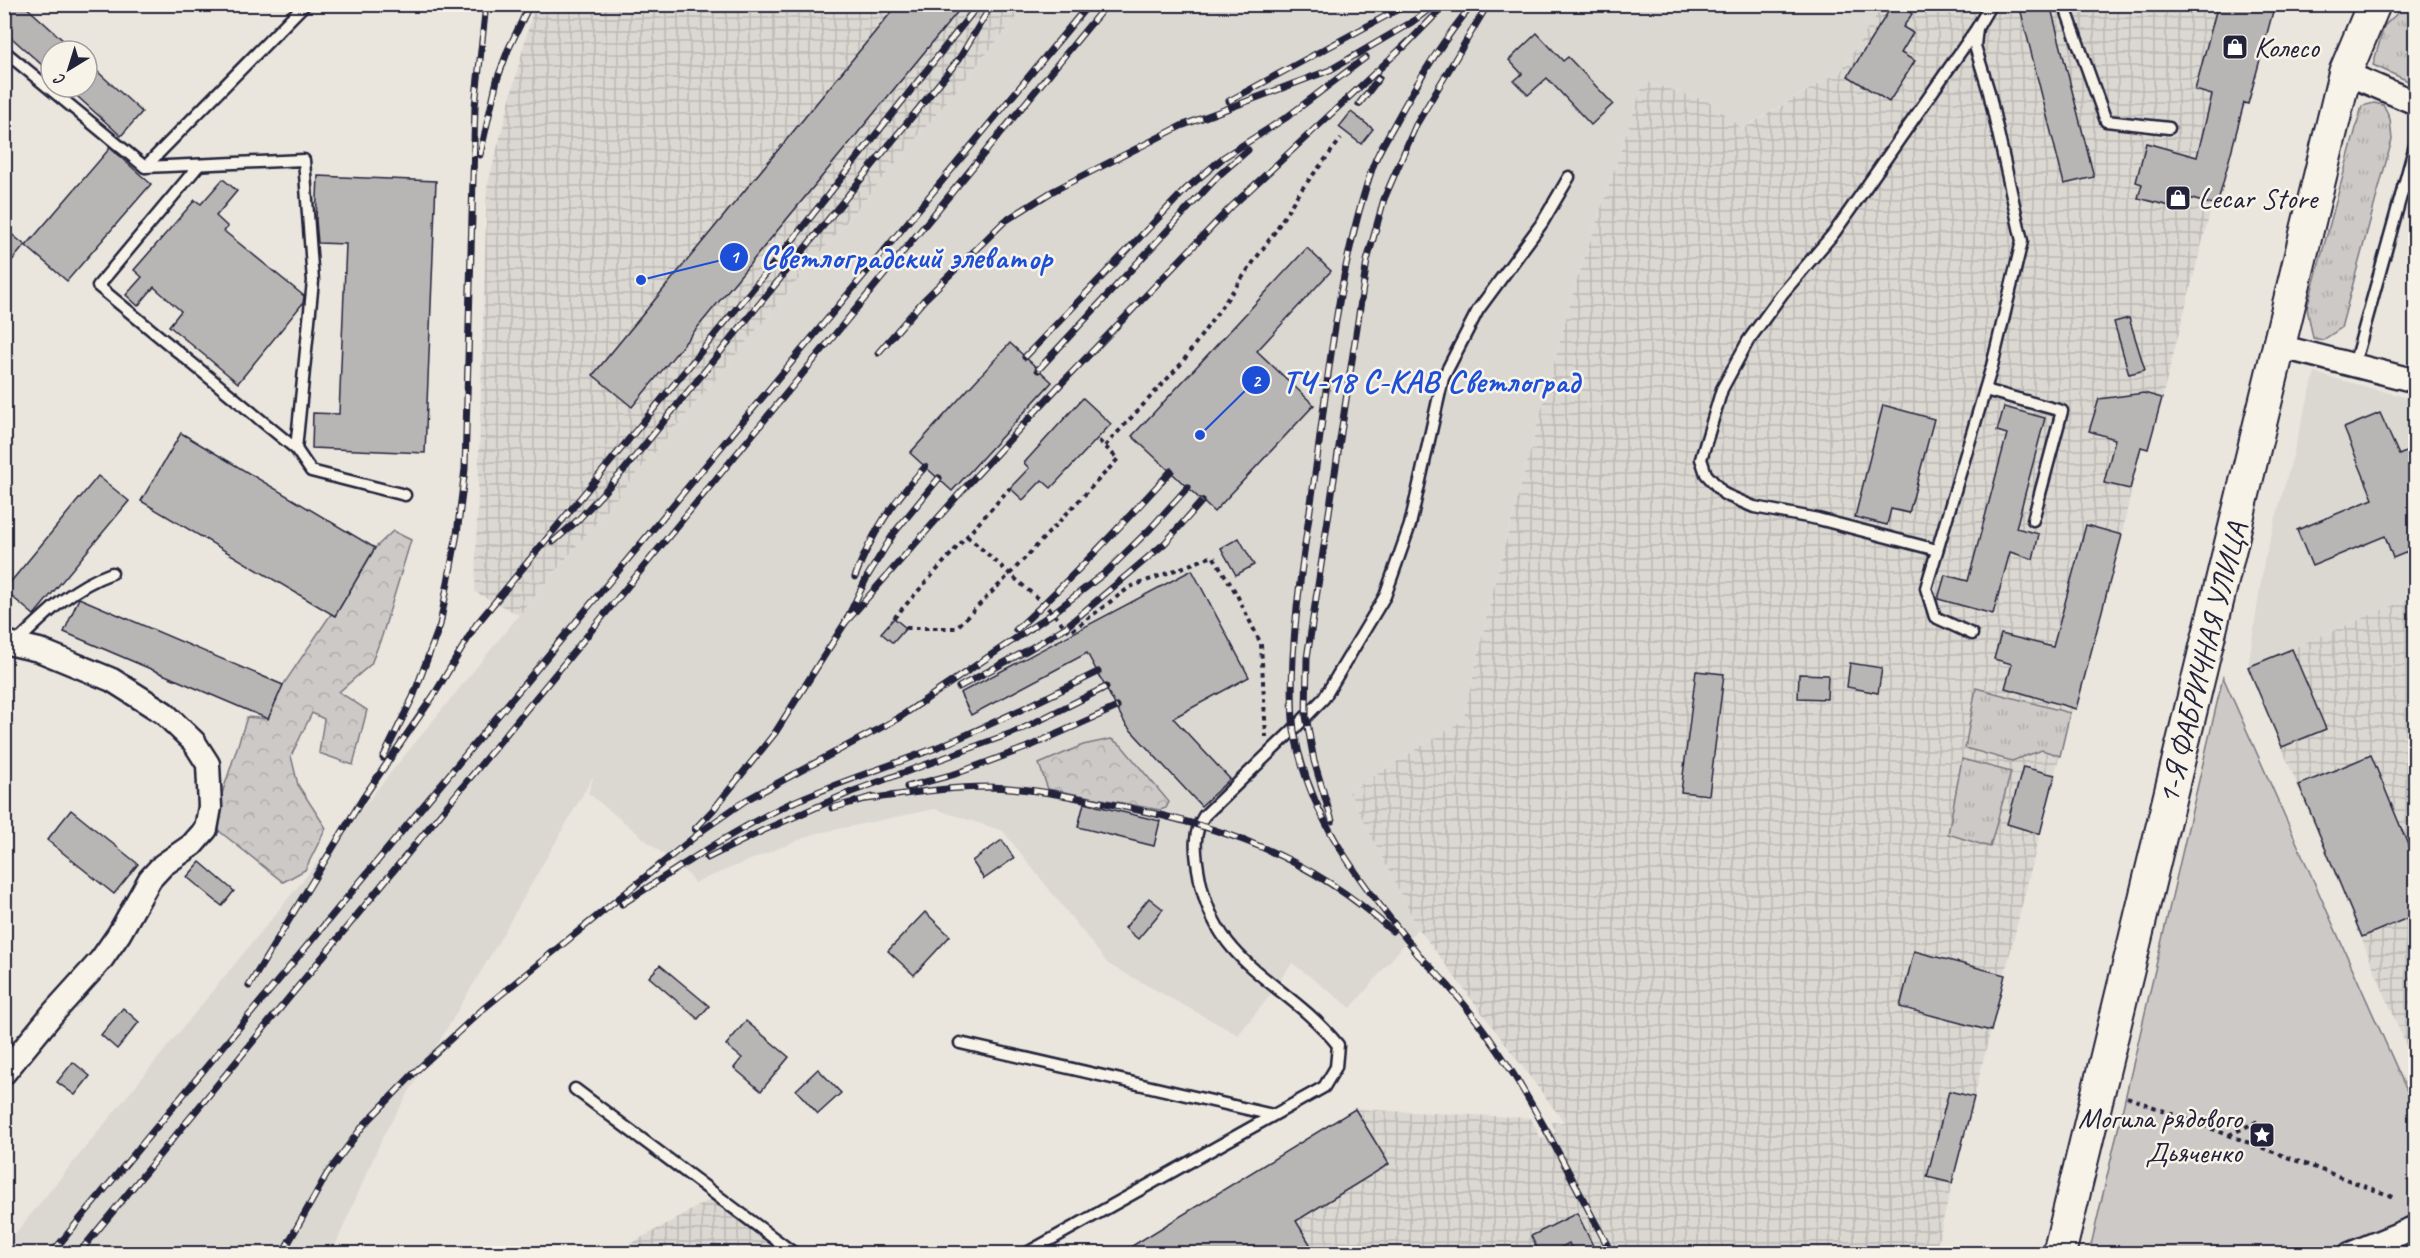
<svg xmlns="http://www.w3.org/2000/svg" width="2420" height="1258" viewBox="0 0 2420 1258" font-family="Caveat,sans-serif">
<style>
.built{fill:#dbd8d2}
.industrial{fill:url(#industrial-grid)}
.grass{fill:url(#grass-tufts);stroke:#787680;stroke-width:1.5}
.forest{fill:url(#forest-crowns);stroke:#787680;stroke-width:1.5}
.park{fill:#cdc9c6;stroke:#787680;stroke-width:1.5}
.building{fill:#b8b6b5;stroke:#22223b;stroke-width:1.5}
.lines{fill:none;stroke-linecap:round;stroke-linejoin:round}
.lane-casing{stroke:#22223b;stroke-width:15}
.street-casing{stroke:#22223b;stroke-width:27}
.secondary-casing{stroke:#22223b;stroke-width:36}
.path{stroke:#22223b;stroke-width:4;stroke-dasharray:4.5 4.5;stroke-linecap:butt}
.lane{stroke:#f7f3e8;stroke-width:10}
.street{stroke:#f7f3e8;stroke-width:22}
.secondary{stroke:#f7f3e8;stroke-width:32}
.rail-casing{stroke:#22223b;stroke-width:7}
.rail{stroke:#f7f3e8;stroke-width:4.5;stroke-dasharray:14;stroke-linecap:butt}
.labels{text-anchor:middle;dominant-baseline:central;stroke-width:5;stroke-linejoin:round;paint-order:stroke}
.poi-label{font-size:30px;fill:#22223b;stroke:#f7f3e8;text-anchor:start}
.street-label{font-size:30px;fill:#22223b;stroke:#f7f3e8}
.leader{fill:none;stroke:#1d4ed8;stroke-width:2}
.callout-dot{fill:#1d4ed8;stroke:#f7f3e8;stroke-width:2}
.mark-label{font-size:18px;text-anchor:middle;font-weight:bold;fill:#fff}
.callout-label{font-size:32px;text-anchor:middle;font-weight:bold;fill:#1d4ed8;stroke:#f7f3e8;stroke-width:5;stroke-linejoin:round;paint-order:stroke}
</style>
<defs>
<pattern id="industrial-grid" width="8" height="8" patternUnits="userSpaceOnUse" patternTransform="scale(1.5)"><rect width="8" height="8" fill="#dbd8d2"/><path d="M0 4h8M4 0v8" fill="none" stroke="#bcb9b5"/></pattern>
<pattern id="grass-tufts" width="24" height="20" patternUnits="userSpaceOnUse" patternTransform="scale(1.5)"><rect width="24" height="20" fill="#cdc9c6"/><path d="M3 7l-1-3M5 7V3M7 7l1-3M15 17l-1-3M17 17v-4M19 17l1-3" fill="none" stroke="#b0acab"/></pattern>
<pattern id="forest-crowns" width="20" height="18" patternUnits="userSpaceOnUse" patternTransform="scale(1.5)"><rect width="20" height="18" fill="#cdc9c6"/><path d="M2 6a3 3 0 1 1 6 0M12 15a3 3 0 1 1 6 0" fill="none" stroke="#b0acab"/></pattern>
</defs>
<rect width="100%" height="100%" fill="#eae6de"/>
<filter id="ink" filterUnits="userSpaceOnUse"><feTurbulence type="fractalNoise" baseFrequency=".0167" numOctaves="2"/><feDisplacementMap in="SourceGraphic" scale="12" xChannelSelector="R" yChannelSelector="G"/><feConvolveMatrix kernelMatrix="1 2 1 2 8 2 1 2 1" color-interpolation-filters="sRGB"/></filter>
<g filter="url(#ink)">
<g class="built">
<path d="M 1027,5 L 1883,5 L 1841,71 L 1741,129 L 1710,102 L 1644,81 L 1574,289 L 1495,582 L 1463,720 L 1349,792 L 1418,928 L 1351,1008 L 1292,963 L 1265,1002 L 1238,1035 L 1108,964 L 1003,831 L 935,809 L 814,834 L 694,883 L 690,876 L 588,793 L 594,775 L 492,953 L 384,1134 L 332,1253 L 5,1254 L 5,1246 L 519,615 Z"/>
<path d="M 2315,373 L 2416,400 L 2415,596 L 2248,667 L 2264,562 Z"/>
</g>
<g class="industrial">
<path d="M 520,5 L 1027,5 L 519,615 L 475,592 L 487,188 L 533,10 Z"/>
<path d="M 1883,5 L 2275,5 L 2248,104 L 2244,103 L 2217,206 L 2212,205 L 2162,398 L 2140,447 L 2122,535 L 2076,709 L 2070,713 L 1935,1253 L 1119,1254 L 1355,1109 L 1531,1118 L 1541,1139 L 1556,1132 L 1551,1122 L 1564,1122 L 1418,928 L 1349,792 L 1463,720 L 1495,582 L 1574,289 L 1644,81 L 1710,102 L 1742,129 L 1841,71 Z"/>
<path d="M 2415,596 L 2415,1067 L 2248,667 Z"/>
<path d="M 711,1199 L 779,1253 L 614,1253 Z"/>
</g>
<g class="grass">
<path d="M 2407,4 L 2415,5 L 2415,84 L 2373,65 L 2384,26 Z"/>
<path d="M 2374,103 L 2383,105 L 2390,119 L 2392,140 L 2341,328 L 2323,340 L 2313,338 L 2307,308 L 2362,106 Z"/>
<path d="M 1976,688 L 2070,713 L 2060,756 L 2042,750 L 2012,761 L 1965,748 Z"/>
<path d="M 1962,759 L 2011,772 L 1990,847 L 1948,834 Z"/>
</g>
<g class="forest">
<path d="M 393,531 L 411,540 L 382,636 L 371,664 L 339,692 L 367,710 L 353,765 L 319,753 L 324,719 L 312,713 L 291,756 L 298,785 L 326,828 L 305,870 L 283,882 L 219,831 L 218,806 L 247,717 L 268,719 L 283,685 L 331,614 L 335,616 L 375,548 Z"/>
<path d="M 1111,739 L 1121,745 L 1169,802 L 1166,808 L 1160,810 L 1048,789 L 1039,764 L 1083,745 Z"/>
</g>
<path class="park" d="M 2223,677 L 2415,1109 L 2415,1253 L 2089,1254 Z"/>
<g class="building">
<path d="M 4,4 L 23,4 L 75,51 L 51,51 L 51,73 L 4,31 Z"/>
<path d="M 898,4 L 964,4 L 632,407 L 593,375 Z"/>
<path d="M 1893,4 L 1898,4 L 1912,14 L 1903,27 L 1913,33 L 1901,53 L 1915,61 L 1889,102 L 1848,76 Z"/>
<path d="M 2019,4 L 2050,4 L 2094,177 L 2064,184 Z"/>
<path d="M 2218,4 L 2275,4 L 2248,104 L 2244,103 L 2217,206 L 2185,197 L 2182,209 L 2138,198 L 2142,184 L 2136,182 L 2146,143 L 2197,157 L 2212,95 L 2195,90 Z"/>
<path d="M 1537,33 L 1563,61 L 1568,57 L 1613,104 L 1591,125 L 1547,78 L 1528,95 L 1514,81 L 1522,74 L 1509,60 Z"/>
<path d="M 87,62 L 142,112 L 121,136 L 67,87 L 87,87 Z"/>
<path d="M 1351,112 L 1373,129 L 1361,144 L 1339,127 Z"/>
<path d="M 110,148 L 151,184 L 67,281 L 26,246 Z"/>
<path d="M 318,176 L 436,181 L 425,453 L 312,448 L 313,413 L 339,414 L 346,244 L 318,243 L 316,220 Z"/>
<path d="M 223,179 L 237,191 L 216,216 L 228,227 L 224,231 L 304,296 L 303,303 L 238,383 L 169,326 L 181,311 L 154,287 L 138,306 L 126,295 L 142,277 L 134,270 L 195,200 L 201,204 Z"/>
<path d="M 4,228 L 25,245 L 4,270 Z"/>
<path d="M 1307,248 L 1331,271 L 1257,351 L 1314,405 L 1214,512 L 1132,436 Z"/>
<path d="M 2129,318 L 2145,370 L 2129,374 L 2114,322 Z"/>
<path d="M 1010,343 L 1052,382 L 952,491 L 910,453 Z"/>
<path d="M 2144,393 L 2162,398 L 2148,449 L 2141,447 L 2130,489 L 2104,483 L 2115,439 L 2089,431 L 2099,399 Z"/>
<path d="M 1083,398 L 1111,424 L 1051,488 L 1042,480 L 1023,500 L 1010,488 L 1029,468 L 1024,463 Z"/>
<path d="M 1883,405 L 1934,419 L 1909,513 L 1891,509 L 1887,525 L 1855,517 Z"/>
<path d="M 2004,407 L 2045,418 L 2016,528 L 2039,534 L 2033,559 L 2010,552 L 1993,614 L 1938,599 L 1945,575 L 1968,581 L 2007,434 L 1997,431 Z"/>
<path d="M 2380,413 L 2399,455 L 2415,448 L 2415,549 L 2393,558 L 2385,536 L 2312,566 L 2297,530 L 2373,499 L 2344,428 Z"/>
<path d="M 181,433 L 375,548 L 335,616 L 141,501 Z"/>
<path d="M 98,476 L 129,501 L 34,615 L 4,590 Z"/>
<path d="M 2086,525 L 2122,535 L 2076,709 L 2005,688 L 2012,664 L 1994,659 L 2001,634 L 2053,647 Z"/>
<path d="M 1239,538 L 1254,565 L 1236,575 L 1221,548 Z"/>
<path d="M 1192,570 L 1249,677 L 1173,718 L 1230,779 L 1201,806 L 1126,725 L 1087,653 L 971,715 L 960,693 Z"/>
<path d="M 79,598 L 283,685 L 268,719 L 64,632 Z"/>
<path d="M 894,618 L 906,628 L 893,643 L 881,633 Z"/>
<path d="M 2292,649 L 2326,729 L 2282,747 L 2248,667 Z"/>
<path d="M 1850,663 L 1882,668 L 1878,693 L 1847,687 Z"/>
<path d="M 1696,671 L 1724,674 L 1709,795 L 1681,792 Z"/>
<path d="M 1799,674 L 1828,675 L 1827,699 L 1798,698 Z"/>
<path d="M 2371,755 L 2415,862 L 2415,915 L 2362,937 L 2299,785 Z"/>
<path d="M 2023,767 L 2055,775 L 2040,834 L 2007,824 Z"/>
<path d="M 1084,803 L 1160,821 L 1154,846 L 1078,827 Z"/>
<path d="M 71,810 L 138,864 L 114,894 L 47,840 Z"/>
<path d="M 1002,840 L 1014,858 L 984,879 L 972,861 Z"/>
<path d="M 200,862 L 234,891 L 222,906 L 187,877 Z"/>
<path d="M 1149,898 L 1163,909 L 1138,939 L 1125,928 Z"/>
<path d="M 925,912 L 950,936 L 914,975 L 888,951 Z"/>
<path d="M 1914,951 L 2005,975 L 1991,1031 L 1900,1007 Z"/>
<path d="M 660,965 L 709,1006 L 698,1019 L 649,977 Z"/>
<path d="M 123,1008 L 139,1022 L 117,1049 L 101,1035 Z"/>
<path d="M 746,1021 L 789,1057 L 761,1091 L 734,1068 L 742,1058 L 726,1045 Z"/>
<path d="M 73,1062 L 90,1076 L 75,1095 L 57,1082 Z"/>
<path d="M 818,1069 L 841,1093 L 818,1114 L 796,1090 Z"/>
<path d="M 1949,1091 L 1974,1097 L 1952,1183 L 1927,1177 Z"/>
<path d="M 1355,1109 L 1389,1164 L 1296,1221 L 1316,1254 L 1119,1254 Z"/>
<path d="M 1577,1213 L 1597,1254 L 1574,1254 L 1569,1243 L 1549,1254 L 1540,1254 L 1531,1236 Z"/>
</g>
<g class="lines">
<g class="lane-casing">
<g id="lane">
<path d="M 2064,4 L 2106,121 L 2169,128"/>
<path d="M 4,51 L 145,167 L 304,160 L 313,281 L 296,449"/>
<path d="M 199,165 L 98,286 L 296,449 L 311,471 L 405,495"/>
<path d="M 145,167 L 305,4"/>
<path d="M 2403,187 L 2416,190"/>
<path d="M 2354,365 L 2416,142"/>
<path d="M 1985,390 L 2062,411 L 2033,520"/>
<path d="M 1937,550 L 1818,519 L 1754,507 L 1724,494 L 1706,474 L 1701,459 L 1722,389 L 1748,341 L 1782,294 L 1834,233 L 1977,28"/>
<path d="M 1972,634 L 1935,617 L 1926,588 L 1992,366 L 2022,241 L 1989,92 L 1975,46 L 1977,28 L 1991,4"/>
<path d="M 14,645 C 45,615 70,588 112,573"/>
<path d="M 960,1043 L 1273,1115"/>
<path d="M 575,1089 L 795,1254"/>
<path d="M 1025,1254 L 1324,1087 L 1336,1067 L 1338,1045 C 1283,977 1213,968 1198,869 C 1195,850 1193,833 1204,816 L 1294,729 L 1324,698 L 1385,596 L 1410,525 L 1443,378 L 1478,310 L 1542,223 L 1569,177"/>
</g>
</g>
<g class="street-casing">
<g id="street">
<path d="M 2345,73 L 2416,103"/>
<path d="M 2278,346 L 2416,381"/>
<path d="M 4,642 L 39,650 L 112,680 L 164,713 L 194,742 L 208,764 L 210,807 L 206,829 L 192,845 L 163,865 L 150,879 L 119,934 L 101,960 L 54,1012 L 4,1073"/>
<path d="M 2350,1254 L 2416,1227"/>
</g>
</g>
<g class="secondary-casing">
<path id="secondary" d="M 2059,1254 L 2345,73 L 2374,4"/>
</g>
<g class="path">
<path d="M 1105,446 L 1181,364 L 1274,233 L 1298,194 L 1341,139"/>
<path d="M 967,536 L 1045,605 L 1070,632 L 1130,587 L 1213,556 L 1236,593 L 1261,644 L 1266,737"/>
<path d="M 894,618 L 1010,488"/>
<path d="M 906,628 L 956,628 L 1010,574 L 1118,459 L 1097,439"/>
<path d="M 2127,1097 L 2396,1198"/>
<path d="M 2229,1135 L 2258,1121"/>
</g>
<use href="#lane" class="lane"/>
<use href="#street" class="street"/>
<use href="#secondary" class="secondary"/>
<g class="rail-casing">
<g id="rail">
<path d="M 1404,47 L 1446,4"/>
<path d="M 1229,101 L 1408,4"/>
<path d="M 1359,104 L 1379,78"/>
<path d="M 480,155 L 497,80 L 508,50 L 530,4"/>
<path d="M 878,353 L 924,300 L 1005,221 L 1053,191 L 1181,126 L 1330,70 L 1412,22 L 1436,4"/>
<path d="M 1025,357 L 1186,189 L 1224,157 L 1287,117 L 1366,57"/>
<path d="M 1038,370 L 1219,175 L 1248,150"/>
<path d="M 553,542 L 578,520 L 625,469 L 959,59 L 992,4"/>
<path d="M 855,577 C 872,532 893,502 925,467"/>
<path d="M 845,623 L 961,492 L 1058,387 L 1231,207 L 1408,42"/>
<path d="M 1016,630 C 1070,580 1121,526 1171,471"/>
<path d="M 959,687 L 1026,651 L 1066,627 L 1165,543 L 1202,501"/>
<path d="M 383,758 L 413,697 L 440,625 L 457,534 L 465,469 L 475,106 L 486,4"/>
<path d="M 907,787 L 955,774 L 1028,747 L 1117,707"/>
<path d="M 866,799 C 906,794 947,787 988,787 C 1030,788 1069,796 1110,804 C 1221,826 1307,854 1392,931"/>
<path d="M 832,808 L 872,797"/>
<path d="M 1332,821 L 1314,761 L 1306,716 L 1307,658 L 1367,261 L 1384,199 L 1416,125 L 1488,4"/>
<path d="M 695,829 L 713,810 L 775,733 L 845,623 L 867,577 L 894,533 L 939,478"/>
<path d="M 707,858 L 764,830 L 851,792 L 1020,730 L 1106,687"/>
<path d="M 622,904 C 677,869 730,832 789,804 C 838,782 888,767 938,747 C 992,725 1045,698 1098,672"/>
<path d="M 1414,951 C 1504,1033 1555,1149 1612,1254"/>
<path d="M 1420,956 C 1364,886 1309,821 1294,730 C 1291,706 1292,681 1293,658 C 1296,601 1305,545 1313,489 C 1328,381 1337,270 1373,166 C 1378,152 1387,138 1394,125 C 1417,82 1441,42 1473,4"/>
<path d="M 249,986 L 363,798 L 434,695 L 476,625 L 787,247 L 979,4"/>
<path d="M 51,1254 L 1089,4"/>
<path d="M 78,1254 L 1107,4"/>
<path d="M 282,1254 L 327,1174 L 363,1126 L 416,1071 L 483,1009 L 703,830 L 746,800 L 897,719 L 1053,613 L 1106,572 L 1150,529 L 1188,487"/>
</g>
</g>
<use href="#rail" class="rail"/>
</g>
</g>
<defs>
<g id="shop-square" transform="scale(1.35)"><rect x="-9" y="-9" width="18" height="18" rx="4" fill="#22223b" stroke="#f7f3e8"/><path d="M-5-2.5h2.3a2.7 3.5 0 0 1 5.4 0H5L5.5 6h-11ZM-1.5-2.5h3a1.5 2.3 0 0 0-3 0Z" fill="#fff"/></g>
<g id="sight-square" transform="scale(1.35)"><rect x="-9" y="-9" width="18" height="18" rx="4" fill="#22223b" stroke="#f7f3e8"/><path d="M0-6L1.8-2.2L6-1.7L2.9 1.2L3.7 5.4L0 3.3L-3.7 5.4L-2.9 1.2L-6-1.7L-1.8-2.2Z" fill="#fff"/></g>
</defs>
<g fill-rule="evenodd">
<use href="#shop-square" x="2235" y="47"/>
<use href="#shop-square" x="2178" y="198"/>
<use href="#sight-square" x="2262" y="1135"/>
</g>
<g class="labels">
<g class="poi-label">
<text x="2254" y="47">Колесо</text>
<text x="2198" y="198">Lecar Store</text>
<text x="2242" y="1118" text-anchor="end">Могила рядового<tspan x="2242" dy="34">Дьяченко</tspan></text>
</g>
<g class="street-label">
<text transform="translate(2202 663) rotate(-76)">1-Я ФАБРИЧНАЯ УЛИЦА</text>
</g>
</g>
<path class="leader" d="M641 280L734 257M1200 435L1256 380"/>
<g class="callout-dot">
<circle cx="641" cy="280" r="6"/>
<circle cx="1200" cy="435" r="6"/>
<circle cx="734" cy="257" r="15"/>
<circle cx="1256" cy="380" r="15"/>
</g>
<g class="mark-label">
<text x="734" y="263">1</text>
<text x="1256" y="387">2</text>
</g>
<g class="callout-label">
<text x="906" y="268">Светлоградский элеватор</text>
<text x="1431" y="392">ТЧ-18 С-КАВ Светлоград</text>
</g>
<rect width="2420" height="1258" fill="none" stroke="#f7f3e8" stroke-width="24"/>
<rect x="12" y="12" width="2396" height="1234" fill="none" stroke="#22223b" stroke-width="2" filter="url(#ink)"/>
<g transform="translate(69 69) rotate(218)"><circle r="28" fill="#f7f3e8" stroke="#a29fa3" stroke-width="1.5"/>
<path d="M0-4.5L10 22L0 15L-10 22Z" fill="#22223b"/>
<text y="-9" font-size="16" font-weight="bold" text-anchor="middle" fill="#22223b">С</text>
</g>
</svg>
